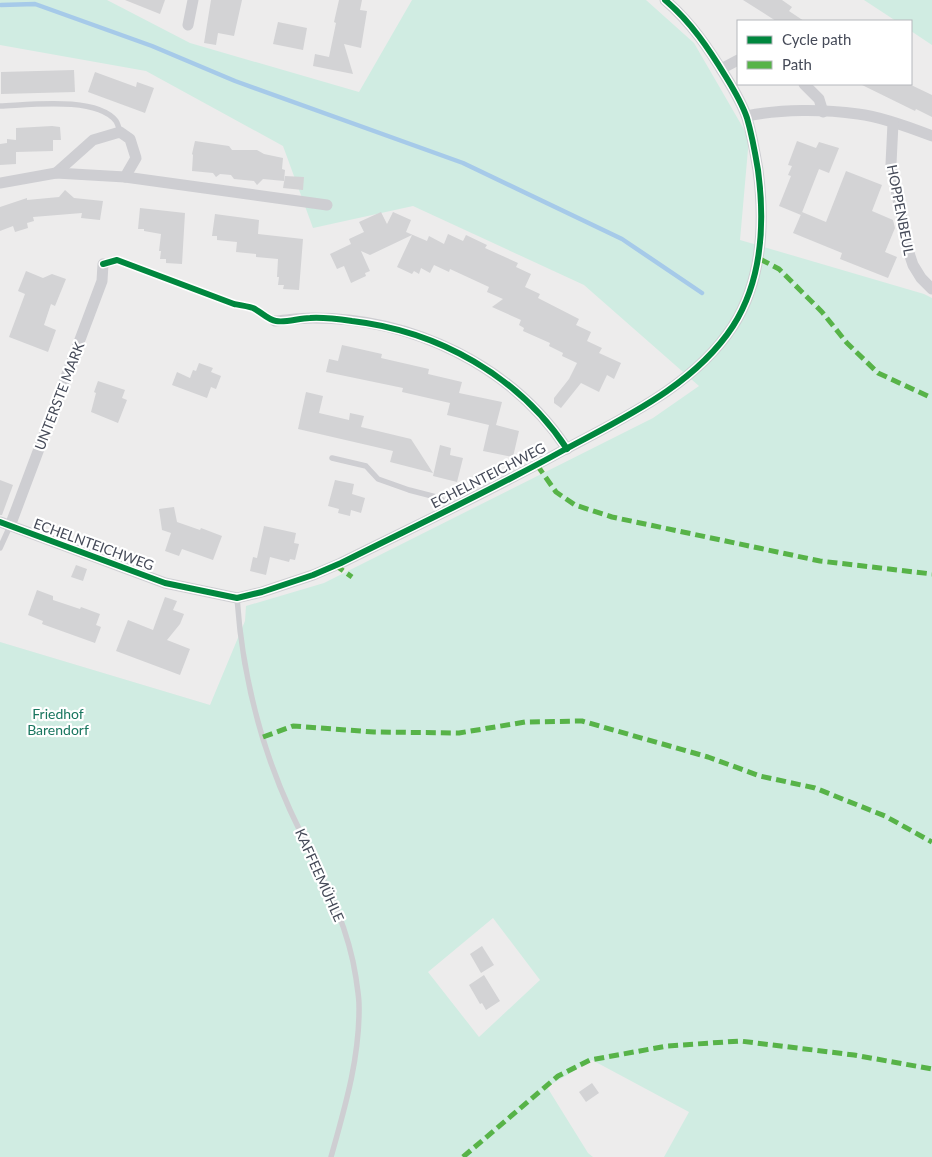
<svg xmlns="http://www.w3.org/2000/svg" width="932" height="1157" viewBox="0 0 932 1157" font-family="Lato,sans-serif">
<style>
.green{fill:#d0ece2;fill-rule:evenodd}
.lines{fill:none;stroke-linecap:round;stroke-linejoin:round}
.stream{stroke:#a6cae9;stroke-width:4.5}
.building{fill:#d3d3d5}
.service{stroke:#ceced2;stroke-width:5.5}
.minor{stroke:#ceced2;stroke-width:11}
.quiet{stroke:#57b348;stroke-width:5;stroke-dasharray:10 5;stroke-linecap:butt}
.cycleway-casing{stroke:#fff;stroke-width:9}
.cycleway{stroke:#00873e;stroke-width:6}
.labels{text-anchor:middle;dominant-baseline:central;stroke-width:4.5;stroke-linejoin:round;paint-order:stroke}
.street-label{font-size:14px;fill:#454a58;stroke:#fff}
.park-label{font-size:14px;fill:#19765f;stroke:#fff}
</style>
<rect width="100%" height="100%" fill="#edecec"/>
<g class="green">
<path d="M 0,0 L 107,0 L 190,43 L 359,92 L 412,0 L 646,0 L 694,43 L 749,138 L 740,240 L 924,294 L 932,298 L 932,1157 L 664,1157 L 689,1112 L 592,1060 L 547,1087 L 588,1153 L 593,1157 L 0,1157 L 0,642 L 210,705 L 245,621 L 246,606 L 324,583 L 653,418 L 699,386 L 584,285 L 413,206 L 313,228 L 283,146 L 146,71 L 0,45 ZM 493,918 L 540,980 L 479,1037 L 428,972 Z"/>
<path d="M 864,0 L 932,0 L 932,45 L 911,31 L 911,21 L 896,21 Z"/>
</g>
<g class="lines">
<path class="stream" d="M 1,5 L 35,4 L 152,46 L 235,81 L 463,163 L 622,239 L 702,293"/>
</g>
<g class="building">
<path d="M 125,0 L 165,0 L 160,14 Z"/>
<path d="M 211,0 L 242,0 L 234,36 L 218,33 L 216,45 L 204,43 Z"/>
<path d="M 339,0 L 362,0 L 360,10 L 367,11 L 361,48 L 344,44 L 353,74 L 313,66 L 315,54 L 329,57 L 336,23 L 334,22 Z"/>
<path d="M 743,0 L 782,0 L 792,7 L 789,11 L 804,21 L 776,21 Z"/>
<path d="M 278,22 L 307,28 L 303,50 L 273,44 Z"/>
<path d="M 74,70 L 75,92 L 1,94 L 1,72 Z"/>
<path d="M 95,72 L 136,87 L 137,82 L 154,88 L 145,113 L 88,92 Z"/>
<path d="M 860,84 L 909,84 L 932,95 L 932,117 L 916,109 L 915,111 Z"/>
<path d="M 52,126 L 60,127 L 61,140 L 53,140 L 53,151 L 16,152 L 16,164 L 0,165 L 0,144 L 7,143 L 7,139 L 16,140 L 16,128 Z"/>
<path d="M 195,141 L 229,146 L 232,150 L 257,150 L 264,154 L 283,158 L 282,169 L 285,170 L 284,181 L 263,179 L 257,185 L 254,181 L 234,179 L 231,175 L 220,174 L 216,177 L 213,173 L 192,171 L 193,155 L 192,154 Z"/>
<path d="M 797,141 L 816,148 L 819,142 L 839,148 L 829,173 L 819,169 L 801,215 L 779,206 L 791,176 L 788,175 L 792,166 L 788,165 Z"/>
<path d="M 846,171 L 882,185 L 872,211 L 893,220 L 895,228 L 885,252 L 897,257 L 888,278 L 840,259 L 842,253 L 793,233 L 802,212 L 826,222 Z"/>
<path d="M 285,176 L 304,177 L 303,190 L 283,188 Z"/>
<path d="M 65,190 L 74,198 L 103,201 L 100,220 L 81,218 L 82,213 L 33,217 L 34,221 L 27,223 L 28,228 L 15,232 L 13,226 L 0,231 L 0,207 L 27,198 L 27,200 L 59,197 Z"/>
<path d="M 140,208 L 185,213 L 182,264 L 166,263 L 166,259 L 160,259 L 161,251 L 159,251 L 161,234 L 144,231 L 144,229 L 138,229 Z"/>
<path d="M 381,212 L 387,224 L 393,212 L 411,220 L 406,232 L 427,241 L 429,236 L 444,244 L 448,234 L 463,241 L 466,235 L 487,245 L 485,248 L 518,263 L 516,267 L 531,274 L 525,287 L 540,294 L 538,298 L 579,319 L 576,325 L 591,332 L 587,341 L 602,348 L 599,353 L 621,363 L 614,379 L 607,375 L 599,392 L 581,383 L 561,408 L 554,403 L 554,398 L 569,379 L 577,363 L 562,356 L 563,353 L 549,346 L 550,343 L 523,331 L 524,328 L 519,325 L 521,320 L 492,307 L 503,299 L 487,292 L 489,287 L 450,269 L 449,272 L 434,265 L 430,273 L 421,268 L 419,274 L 414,271 L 412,274 L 397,267 L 412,235 L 370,255 L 361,251 L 370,271 L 365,273 L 366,276 L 351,283 L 344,266 L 337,269 L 330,254 L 351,244 L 349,239 L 364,232 L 359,222 Z"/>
<path d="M 215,214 L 259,220 L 258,234 L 303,239 L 299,290 L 283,289 L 284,285 L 278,285 L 279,277 L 277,277 L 278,259 L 256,257 L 256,254 L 236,252 L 237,242 L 217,240 L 217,236 L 212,236 Z"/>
<path d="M 26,271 L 43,278 L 52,274 L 66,279 L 55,306 L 51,304 L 44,325 L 56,330 L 48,352 L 9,337 L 25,294 L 18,291 Z"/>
<path d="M 342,345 L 382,354 L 381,358 L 429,369 L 428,374 L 462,382 L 459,393 L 502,402 L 496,425 L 519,431 L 513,457 L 483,451 L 489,425 L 447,415 L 450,403 L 402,392 L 403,388 L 326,372 L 329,359 L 338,361 Z"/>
<path d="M 199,363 L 213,368 L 211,372 L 221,376 L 216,389 L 211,387 L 207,398 L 172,385 L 177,372 L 190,378 L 193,370 L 196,371 Z"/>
<path d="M 98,381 L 125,390 L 122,398 L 127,400 L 118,423 L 91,412 L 96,393 L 94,392 Z"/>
<path d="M 306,392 L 323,396 L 319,413 L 349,420 L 350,413 L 364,416 L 361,427 L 411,439 L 433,473 L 390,462 L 393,451 L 298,429 Z"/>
<path d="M 440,445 L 451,448 L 450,455 L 463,458 L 457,482 L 433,476 Z"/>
<path d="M 0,480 L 13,485 L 2,515 L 0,515 Z"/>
<path d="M 335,480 L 354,484 L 352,494 L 365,498 L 361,513 L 351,510 L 350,516 L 338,513 L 339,509 L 328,506 Z"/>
<path d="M 174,507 L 177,522 L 200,530 L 201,528 L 222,536 L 213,560 L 182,549 L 179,556 L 165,551 L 171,533 L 162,530 L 159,509 Z"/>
<path d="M 264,526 L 296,533 L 294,543 L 299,544 L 295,560 L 290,559 L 289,562 L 270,557 L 266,575 L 250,571 L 253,557 L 257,558 Z"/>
<path d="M 76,565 L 87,569 L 83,581 L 71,577 Z"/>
<path d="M 37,590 L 53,596 L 53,600 L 80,609 L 81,607 L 100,614 L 96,625 L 101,627 L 95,643 L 42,624 L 43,621 L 28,615 Z"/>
<path d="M 165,597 L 177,601 L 173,610 L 184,614 L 180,624 L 167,640 L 190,649 L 180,675 L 116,651 L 128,620 L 153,630 Z"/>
<path d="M 482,946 L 494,965 L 481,973 L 470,954 Z"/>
<path d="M 484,975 L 500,1001 L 486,1010 L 482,1003 L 480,1004 L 469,985 Z"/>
<path d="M 592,1083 L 599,1093 L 586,1102 L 579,1092 Z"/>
</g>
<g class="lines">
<g class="service">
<path d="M 0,106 C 29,105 96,96 116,121 C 118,124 119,129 120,132"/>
<path d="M 332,458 L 366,466 L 378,479 L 409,490 L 440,498 L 450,508"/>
<path d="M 0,548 L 10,526"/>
<path d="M 237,598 C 242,670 260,744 290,810 C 316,866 347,917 356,978 C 357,987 359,996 359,1005 C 360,1057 345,1107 331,1157"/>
</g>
<g class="minor">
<path d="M 188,25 L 193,0"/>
<path d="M 721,69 L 738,60"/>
<path d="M 804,84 L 819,99 L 823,112"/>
<path d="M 747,116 C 781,109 823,109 858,114 C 882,117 909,127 932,136"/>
<path d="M 893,123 L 891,164 L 908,250 L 913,265 L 921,278 L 932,289"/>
<path d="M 56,173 L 93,140 L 120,132 L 130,139 L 136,158 L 125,177"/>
<path d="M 0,183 L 56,173 L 125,177 L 327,205"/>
<path d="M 275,321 C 287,320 300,318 313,318 C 412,318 512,365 567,449"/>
<path d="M 0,522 L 165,583 L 237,598 L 262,592 L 313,575 L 341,563 C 415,526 490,491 562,451 C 623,418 694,386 733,326 C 763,279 765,223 758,170 C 755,152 752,135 747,118 C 742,103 734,90 726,77 C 709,49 691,22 665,0"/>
<path d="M 10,526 L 102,281 L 103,264"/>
</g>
<g class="quiet">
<path d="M 760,259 L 779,269 L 822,312 L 847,343 L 878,373 L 932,398"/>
<path d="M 537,465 L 556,492 L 575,505 L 612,517 L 820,561 L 932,574"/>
<path d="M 335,565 L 352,577"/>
<path d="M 263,737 L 293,726 L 374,732 L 459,733 L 525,722 L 582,721 L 708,757 L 760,776 L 815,788 L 885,816 L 932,842"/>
<path d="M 463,1157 L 558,1076 L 590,1060 L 667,1046 L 740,1041 L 854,1055 L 932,1069"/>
</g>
<g class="cycleway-casing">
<g id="cycleway">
<path d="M 103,264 L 117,260 L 234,304 C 240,305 247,306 253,308 C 260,311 268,320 276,321 C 286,323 299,318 310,318 C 323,317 338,319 352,321 C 438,331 519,376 567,449"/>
<path d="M 0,522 L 165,583 L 237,598 L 262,592 L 313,575 L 341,563 C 415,526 490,491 562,451 C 623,418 694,386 733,326 C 763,279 765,223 758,170 C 755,152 752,135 747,118 C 742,103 734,90 726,77 C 709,49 691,22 665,0"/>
</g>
</g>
<use href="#cycleway" class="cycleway"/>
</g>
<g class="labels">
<g class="street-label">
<text transform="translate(901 210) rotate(79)">HOPPENBEUL</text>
<text transform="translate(59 396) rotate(-69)">UNTERSTE MARK</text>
<text transform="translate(488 475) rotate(-27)">ECHELNTEICHWEG</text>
<text transform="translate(94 544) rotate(20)">ECHELNTEICHWEG</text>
<text transform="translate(320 875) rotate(66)">KAFFEEMÜHLE</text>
</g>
<g class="park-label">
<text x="58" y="713">Friedhof<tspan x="58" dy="16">Barendorf</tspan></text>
</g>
</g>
<rect x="737" y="20" width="175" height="65" fill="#ffffff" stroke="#b5b7bc"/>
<rect x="747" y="36" width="25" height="8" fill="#00873e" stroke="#b5b7bc"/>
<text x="782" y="45" font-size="15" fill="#454a58">Cycle path</text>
<rect x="747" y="61" width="25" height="8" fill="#57b348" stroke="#b5b7bc"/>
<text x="782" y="70" font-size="15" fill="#454a58">Path</text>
</svg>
